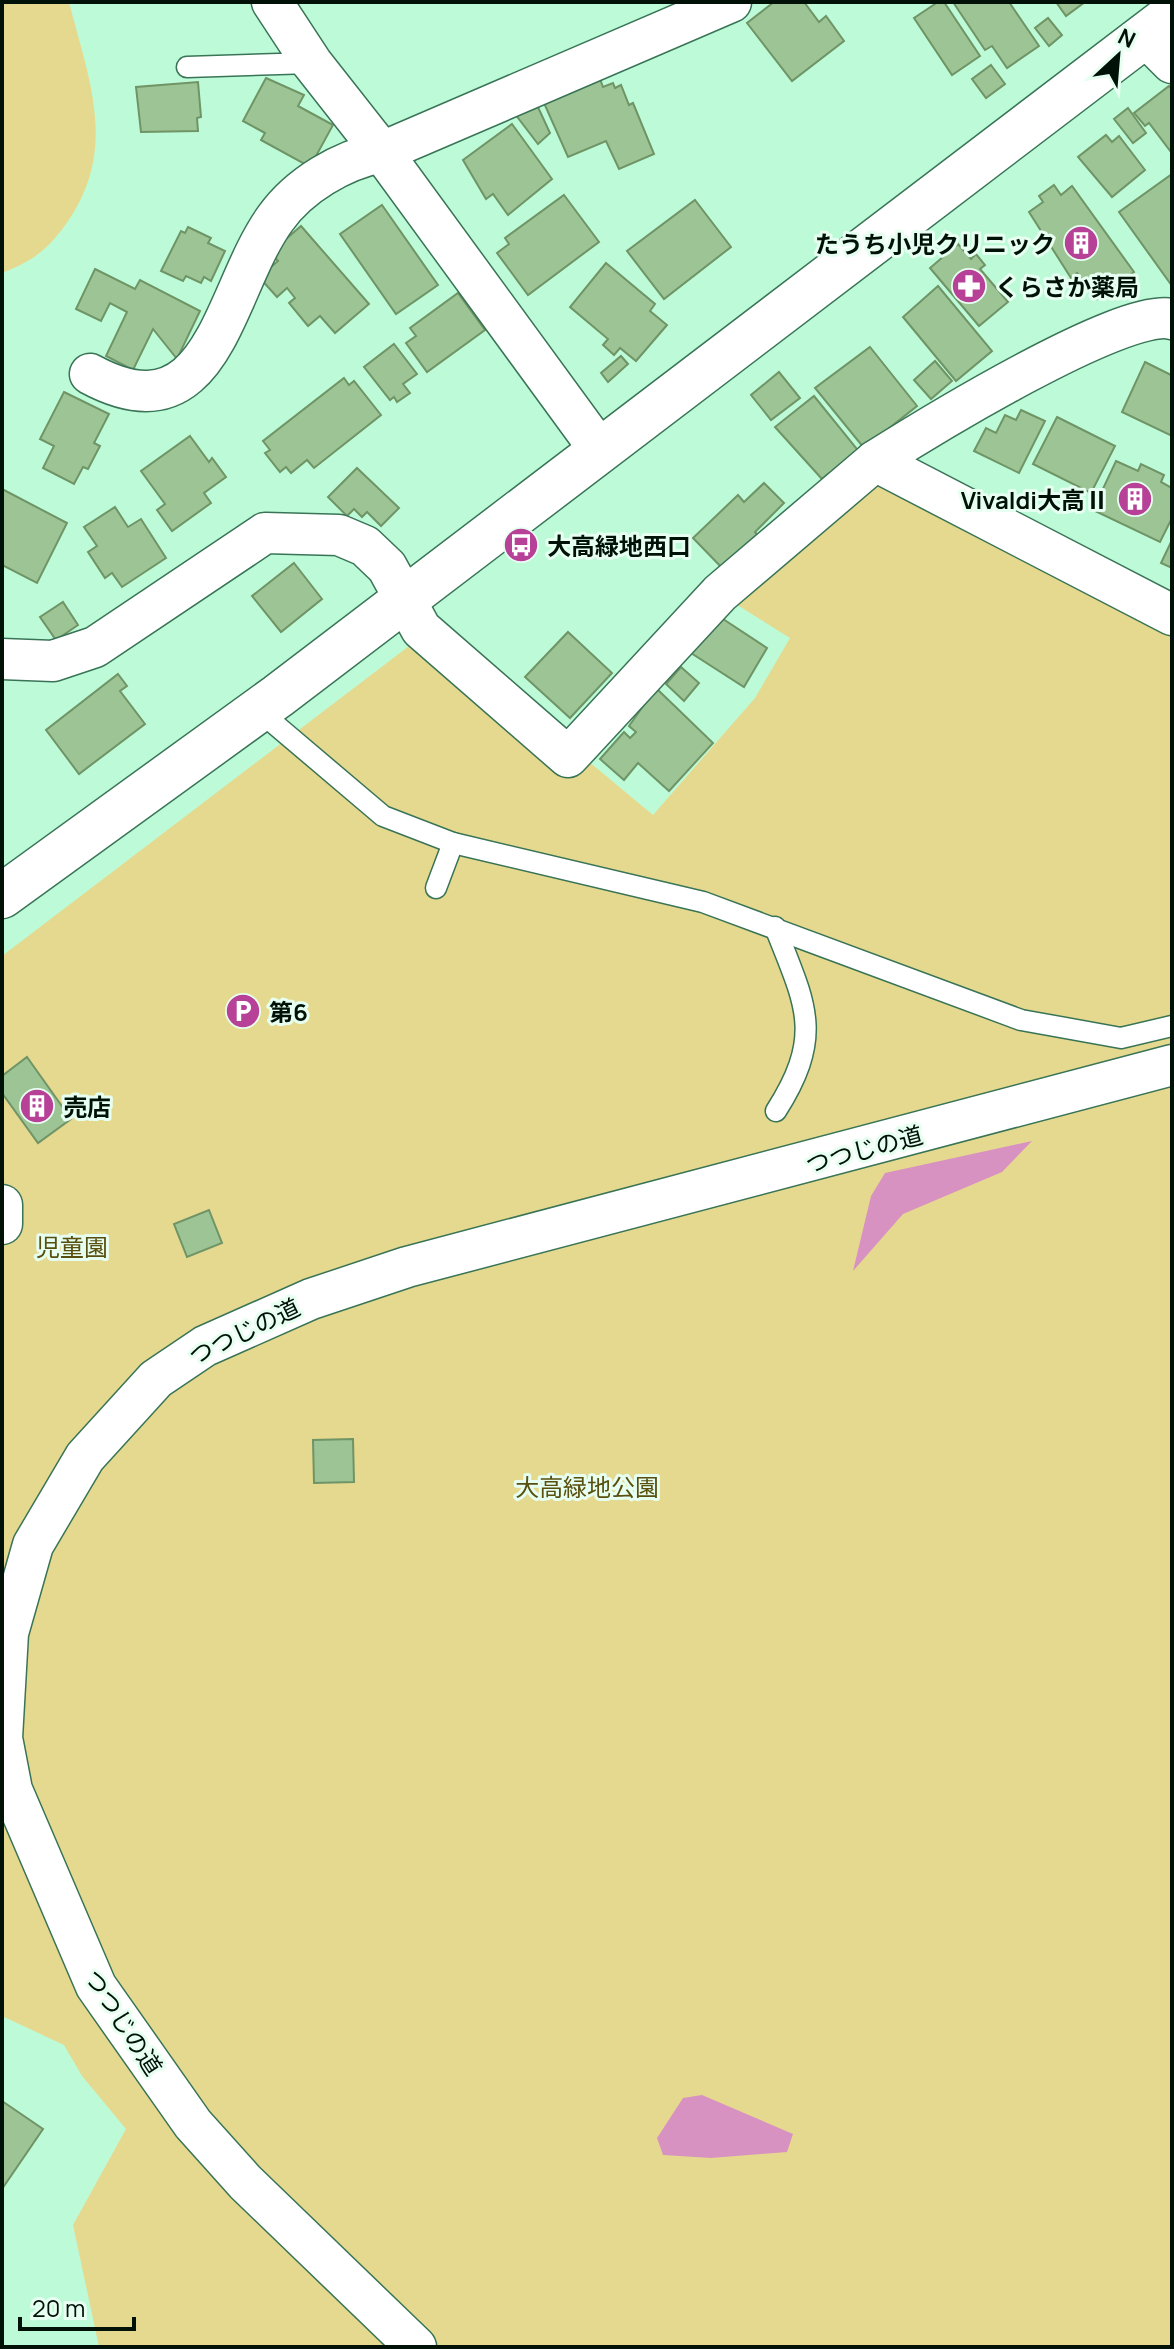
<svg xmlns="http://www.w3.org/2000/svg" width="1174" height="2349" viewBox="0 0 1174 2349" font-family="Manrope,'Noto Sans JP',sans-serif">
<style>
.green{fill:#e5d98f}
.water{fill:#d892c1}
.building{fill:#9dc494;stroke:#6f9466;stroke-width:2}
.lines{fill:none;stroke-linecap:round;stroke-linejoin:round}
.lane-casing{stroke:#397456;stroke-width:23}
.street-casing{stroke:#397456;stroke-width:43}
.secondary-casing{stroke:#397456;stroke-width:47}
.lane{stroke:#fff;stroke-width:20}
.street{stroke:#fff;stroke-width:40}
.secondary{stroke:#fff;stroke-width:44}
.labels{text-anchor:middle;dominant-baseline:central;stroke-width:6;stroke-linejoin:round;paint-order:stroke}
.poi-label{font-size:24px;font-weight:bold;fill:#001207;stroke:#e7fff1;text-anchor:start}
.street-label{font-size:24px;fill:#001207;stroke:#e7fff1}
.park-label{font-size:24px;fill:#594f0f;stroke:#e7fff1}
</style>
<rect width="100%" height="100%" fill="#bdfbd8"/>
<g class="green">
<path d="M 2,2 L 69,2 C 89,80 118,148 68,221 C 48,250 34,260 2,273 Z"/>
<path d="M 867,481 L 882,482 L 1172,631 L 1172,2347 L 99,2347 L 73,2225 L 126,2129 L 82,2076 L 64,2045 L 2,2016 L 2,956 L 413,643 L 582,756 L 653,815 L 755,698 L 790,638 L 731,601 Z"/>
</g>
<g class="water">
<path d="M 1032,1141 L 1002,1172 L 903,1214 L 853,1271 L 871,1196 L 885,1173 Z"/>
<path d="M 702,2095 L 793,2134 L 787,2152 L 711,2158 L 663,2155 L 657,2138 L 683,2098 Z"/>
</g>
<g class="building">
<path d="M 774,2 L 804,2 L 819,22 L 826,16 L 844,41 L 792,81 L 747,23 Z"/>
<path d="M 938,2 L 944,2 L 980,56 L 952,75 L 914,18 Z"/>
<path d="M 953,2 L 1009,2 L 1039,46 L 1007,68 L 992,46 L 985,50 Z"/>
<path d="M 1056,2 L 1085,2 L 1066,16 Z"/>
<path d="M 1048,18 L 1062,35 L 1049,46 L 1035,28 Z"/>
<path d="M 991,65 L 1005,84 L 986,98 L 972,79 Z"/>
<path d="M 266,78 L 304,95 L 298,106 L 333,125 L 310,167 L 261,140 L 265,133 L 243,121 Z"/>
<path d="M 600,79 L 603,87 L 613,83 L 615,88 L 621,85 L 629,105 L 633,103 L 654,154 L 619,169 L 606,141 L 568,157 L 544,103 Z"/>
<path d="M 198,82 L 201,117 L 197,118 L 198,131 L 141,132 L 136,87 Z"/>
<path d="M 1169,86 L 1172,90 L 1171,152 L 1149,123 L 1145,126 L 1134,113 Z"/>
<path d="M 537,105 L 550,133 L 538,144 L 515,114 Z"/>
<path d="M 1128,108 L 1146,133 L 1133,143 L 1114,119 Z"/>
<path d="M 512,124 L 552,179 L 508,215 L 493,194 L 486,199 L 463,160 Z"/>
<path d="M 1106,135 L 1112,142 L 1119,136 L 1145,170 L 1112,197 L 1078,157 Z"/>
<path d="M 1172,174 L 1172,286 L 1119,212 Z"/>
<path d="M 1054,185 L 1061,195 L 1072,186 L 1134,272 L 1097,299 L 1077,273 L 1071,278 L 1029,212 L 1043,202 L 1039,196 Z"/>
<path d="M 564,195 L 599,242 L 528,295 L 497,253 L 509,244 L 505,238 Z"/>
<path d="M 695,200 L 731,247 L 664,299 L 627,251 Z"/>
<path d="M 382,205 L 438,285 L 396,314 L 340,234 Z"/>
<path d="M 301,226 L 369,304 L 335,333 L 320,316 L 308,326 L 289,303 L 295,298 L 287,288 L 277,297 L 259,277 L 278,261 L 270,253 Z"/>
<path d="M 188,227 L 211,238 L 208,243 L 225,251 L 211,281 L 204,277 L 201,283 L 186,276 L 183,281 L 161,271 L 181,231 L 185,233 Z"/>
<path d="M 958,244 L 971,259 L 976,254 L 985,265 L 980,269 L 1008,302 L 979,326 L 930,268 Z"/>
<path d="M 606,263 L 655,304 L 650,311 L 667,325 L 636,361 L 620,348 L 614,355 L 603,345 L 608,339 L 570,307 Z"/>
<path d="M 95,269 L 135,289 L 140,280 L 200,311 L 177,359 L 153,329 L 133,370 L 106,356 L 127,312 L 110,303 L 101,321 L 76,309 Z"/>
<path d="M 938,286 L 992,351 L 956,381 L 903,317 Z"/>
<path d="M 458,293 L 485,330 L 427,372 L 406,343 L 416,336 L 410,328 Z"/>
<path d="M 394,344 L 417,374 L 403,384 L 410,393 L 397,402 L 394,397 L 390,400 L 364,367 Z"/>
<path d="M 870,347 L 917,406 L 864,448 L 815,388 Z"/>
<path d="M 621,356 L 628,364 L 608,382 L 601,373 Z"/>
<path d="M 935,361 L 952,381 L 931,399 L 914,380 Z"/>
<path d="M 1145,362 L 1171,375 L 1172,372 L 1172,436 L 1122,412 Z"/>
<path d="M 779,372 L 800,398 L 771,420 L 751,395 Z"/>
<path d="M 344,378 L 349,385 L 354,381 L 381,415 L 314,468 L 307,460 L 291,473 L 286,467 L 280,472 L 265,453 L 270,450 L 263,441 Z"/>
<path d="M 64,392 L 109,414 L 94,443 L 100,446 L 88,469 L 83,467 L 74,484 L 43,468 L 54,446 L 40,439 Z"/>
<path d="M 814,396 L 861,454 L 831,478 L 828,474 L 822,479 L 775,427 Z"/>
<path d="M 1021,410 L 1045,421 L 1019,473 L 974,451 L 986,428 L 996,433 L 1005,415 L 1016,420 Z"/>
<path d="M 1057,417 L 1115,446 L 1091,493 L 1033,464 Z"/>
<path d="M 190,436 L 209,462 L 212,458 L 226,477 L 204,493 L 211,503 L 172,531 L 157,510 L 165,504 L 141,471 Z"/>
<path d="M 1116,461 L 1138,471 L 1141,464 L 1164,475 L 1161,482 L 1172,488 L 1172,518 L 1160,542 L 1093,510 Z"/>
<path d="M 357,468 L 399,508 L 381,526 L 367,512 L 362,517 L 354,509 L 347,516 L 328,497 Z"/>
<path d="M 764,483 L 784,503 L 755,532 L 760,538 L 726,572 L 693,538 L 738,495 L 744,502 Z"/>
<path d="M 2,489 L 67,523 L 37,583 L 2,565 Z"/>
<path d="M 115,507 L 128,527 L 141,519 L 166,558 L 122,587 L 112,573 L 105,578 L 88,552 L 97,546 L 84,527 Z"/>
<path d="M 1172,540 L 1172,568 L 1161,563 Z"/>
<path d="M 294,563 L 322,599 L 281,632 L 252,596 Z"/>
<path d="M 63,602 L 78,625 L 56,640 L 40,617 Z"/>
<path d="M 717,615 L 767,648 L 744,687 L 691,653 Z"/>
<path d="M 568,632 L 612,673 L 570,718 L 525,677 Z"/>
<path d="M 681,667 L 699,683 L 684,701 L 666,684 Z"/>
<path d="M 118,674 L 127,686 L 120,691 L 145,724 L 79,774 L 46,730 Z"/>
<path d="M 656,688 L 713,743 L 669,791 L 638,763 L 624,780 L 600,759 L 624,732 L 630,738 L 636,732 L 629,726 Z"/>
<path d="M 27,1057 L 71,1119 L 38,1143 L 2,1093 L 2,1076 Z"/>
<path d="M 209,1210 L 222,1243 L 187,1257 L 174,1224 Z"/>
<path d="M 353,1439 L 354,1482 L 314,1483 L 313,1440 Z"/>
<path d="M 2,2101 L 43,2129 L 2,2189 Z"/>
</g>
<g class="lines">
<g class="lane-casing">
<g id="lane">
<path d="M 187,67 L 312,63"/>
<path d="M 258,710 L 383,816 L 453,843 L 703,902 L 1021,1020 L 1121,1038 L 1172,1026"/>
<path d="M 436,888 L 453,843"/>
<path d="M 775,927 C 805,1004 825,1034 776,1111"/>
</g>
</g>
<g class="street-casing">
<g id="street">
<path d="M 272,2 L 312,63 L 382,152 L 599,449"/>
<path d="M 1145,36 L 1172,63"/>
<path d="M 1172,319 C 1123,307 924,430 875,461 L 1172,615"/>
<path d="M 90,374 C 214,441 222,293 275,219 C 299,185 342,160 382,152 L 731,2"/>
<path d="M 2,659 L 53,661 L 95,647 L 265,533 L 339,535 L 365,546 L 387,567 L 421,629 L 568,757 L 720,593 L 875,461"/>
<path d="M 2,1205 L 2,1224"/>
<path d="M 416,2347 L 245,2182 L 193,2124 L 96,1986 L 12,1790 L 2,1738 L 8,1633 L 33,1545 L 85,1457 L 156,1379 L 205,1346 L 311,1299 L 407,1267 L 1172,1065"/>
</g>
</g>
<g class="secondary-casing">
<path id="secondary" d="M 2,896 L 278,696 L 1172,15"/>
</g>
<use href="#lane" class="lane"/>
<use href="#street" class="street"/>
<use href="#secondary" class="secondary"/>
</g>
<defs>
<g id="building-disc" transform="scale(1.8)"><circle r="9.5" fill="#b74197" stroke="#e7fff1"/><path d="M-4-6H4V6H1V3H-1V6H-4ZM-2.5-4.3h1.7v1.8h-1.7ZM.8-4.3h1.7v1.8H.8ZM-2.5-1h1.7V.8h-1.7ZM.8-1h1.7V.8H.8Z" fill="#fff"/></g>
<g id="pharmacy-disc" transform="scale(1.8)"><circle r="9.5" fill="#b74197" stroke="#e7fff1"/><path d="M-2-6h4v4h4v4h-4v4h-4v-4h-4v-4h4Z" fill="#fff"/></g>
<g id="bus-disc" transform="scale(1.8)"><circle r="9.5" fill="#b74197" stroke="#e7fff1"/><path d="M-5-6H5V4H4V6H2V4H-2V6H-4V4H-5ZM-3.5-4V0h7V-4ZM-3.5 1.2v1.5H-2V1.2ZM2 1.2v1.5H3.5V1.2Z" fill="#fff"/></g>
<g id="parking-disc" transform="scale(1.8)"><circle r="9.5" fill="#b74197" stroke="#e7fff1"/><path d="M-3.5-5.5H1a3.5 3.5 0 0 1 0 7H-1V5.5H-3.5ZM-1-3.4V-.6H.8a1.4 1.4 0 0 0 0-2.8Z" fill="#fff"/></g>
</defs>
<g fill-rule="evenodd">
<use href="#building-disc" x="1081" y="243"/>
<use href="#pharmacy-disc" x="969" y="286"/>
<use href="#building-disc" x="1135" y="499"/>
<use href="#bus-disc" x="521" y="545"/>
<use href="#parking-disc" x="243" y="1011"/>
<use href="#building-disc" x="37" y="1106"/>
</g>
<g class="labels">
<g class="poi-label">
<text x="1055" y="243" text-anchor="end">たうち小児クリニック</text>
<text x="995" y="286">くらさか薬局</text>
<text x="1109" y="499" text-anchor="end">Vivaldi大高Ⅱ</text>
<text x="547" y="545">大高緑地西口</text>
<text x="269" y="1011">第6</text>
<text x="63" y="1106">売店</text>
</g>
<g class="street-label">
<text transform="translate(864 1149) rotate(-15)">つつじの道</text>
<text transform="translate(244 1331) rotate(-26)">つつじの道</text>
<text transform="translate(124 2022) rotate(57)">つつじの道</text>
</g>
<g class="park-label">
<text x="72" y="1246">児童園</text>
<text x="587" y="1486">大高緑地公園</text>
</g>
</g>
<rect width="1174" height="2349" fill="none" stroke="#001207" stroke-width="8"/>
<g transform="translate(1118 56) rotate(26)" stroke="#e7fff1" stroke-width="6" paint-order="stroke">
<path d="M0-6L14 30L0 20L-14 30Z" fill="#001207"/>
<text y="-12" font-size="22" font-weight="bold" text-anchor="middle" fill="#001207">N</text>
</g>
<path d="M20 2317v12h114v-12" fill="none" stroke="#001207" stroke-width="4"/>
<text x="32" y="2317" font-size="24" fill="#001207" stroke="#e7fff1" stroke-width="6" paint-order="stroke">20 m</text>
</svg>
